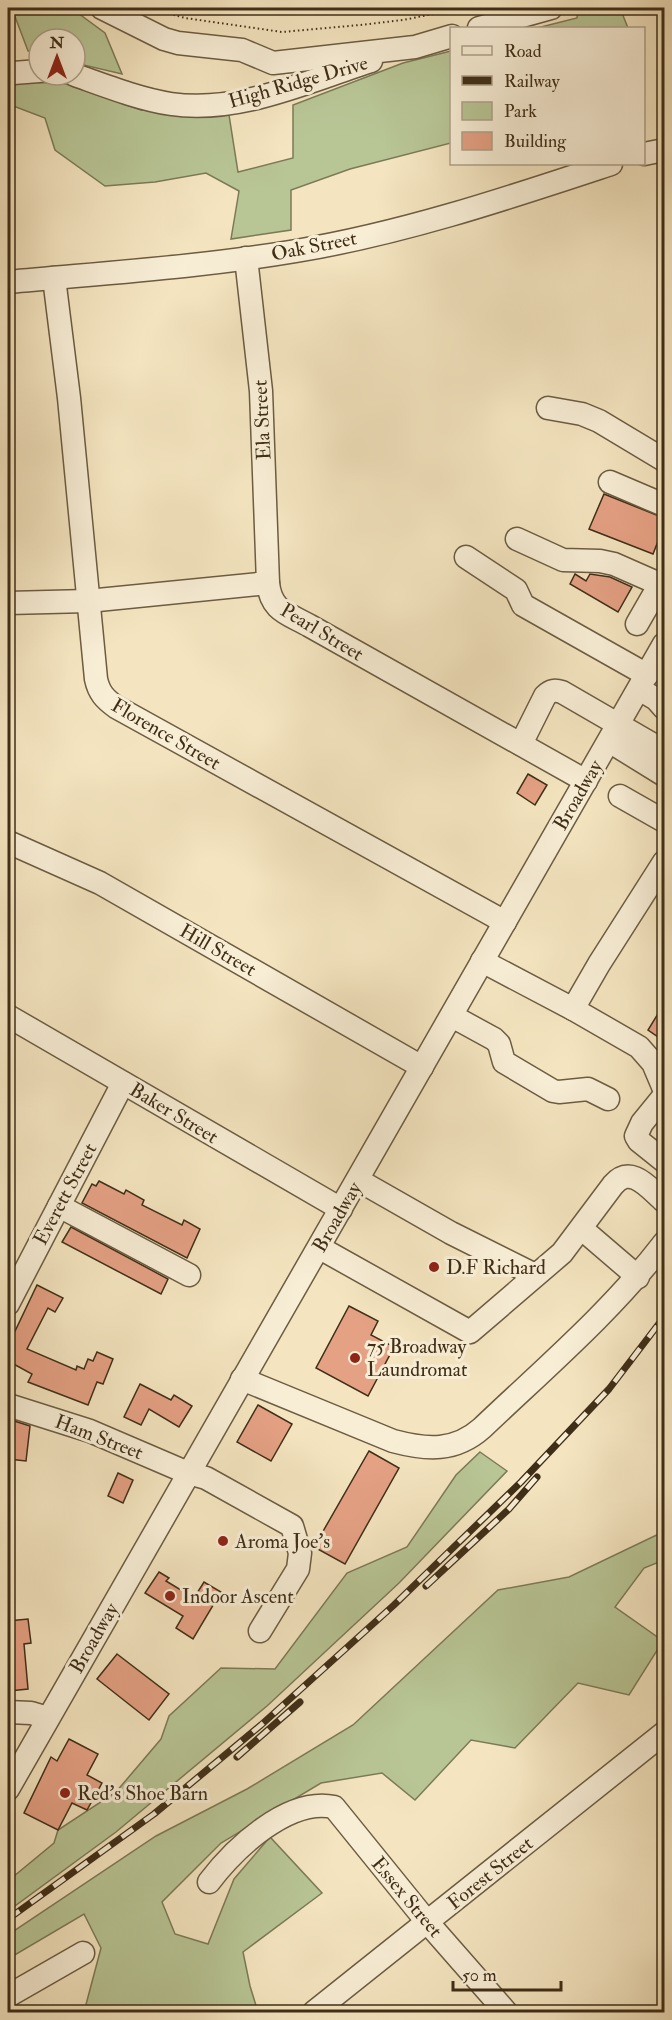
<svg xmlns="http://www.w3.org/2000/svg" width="672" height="2020" viewBox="0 0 672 2020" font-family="'IM FELL Double Pica',serif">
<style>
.green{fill:#b8c595;stroke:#7c7a56;stroke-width:1.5}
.building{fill:#e5a184;stroke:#3f2e17;stroke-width:1.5}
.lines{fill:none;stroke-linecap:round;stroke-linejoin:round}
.minor-casing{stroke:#6c5c41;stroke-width:25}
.path{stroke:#3f2e17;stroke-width:2;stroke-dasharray:1.5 3;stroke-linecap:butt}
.minor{stroke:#f8eed6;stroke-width:22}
.rail-casing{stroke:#3f2e17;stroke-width:7}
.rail{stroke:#f8eed6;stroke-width:4.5;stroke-dasharray:14;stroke-linecap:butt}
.poi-dot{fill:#8f2418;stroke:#f8eed6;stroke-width:2}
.labels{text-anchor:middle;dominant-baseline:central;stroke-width:6;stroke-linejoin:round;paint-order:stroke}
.street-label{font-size:20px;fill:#3f2e17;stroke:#f8eed6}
.poi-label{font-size:20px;fill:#3f2e17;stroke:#f8eed6;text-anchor:start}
</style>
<rect width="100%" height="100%" fill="#f4e5c0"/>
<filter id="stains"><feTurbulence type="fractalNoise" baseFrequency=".00333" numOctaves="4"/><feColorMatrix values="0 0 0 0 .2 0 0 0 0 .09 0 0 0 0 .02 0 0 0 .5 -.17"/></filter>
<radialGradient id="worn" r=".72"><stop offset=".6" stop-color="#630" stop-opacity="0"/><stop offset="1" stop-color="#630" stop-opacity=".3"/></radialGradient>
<g class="green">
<path d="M 19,8 L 71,8 L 105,33 L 122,74 L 75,63 L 75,39 L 39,39 L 39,54 L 28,51 L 14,14 Z"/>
<path d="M 578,8 L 620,8 L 628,28 L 537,28 L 577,18 Z"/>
<path d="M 451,51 L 451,143 L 350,169 L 291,190 L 291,230 L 231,239 L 239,191 L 206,173 L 155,182 L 105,186 L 55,150 L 45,118 L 8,104 L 8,92 L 16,81 L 66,84 L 141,110 L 229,115 L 238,172 L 293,158 L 293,105 L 403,63 Z"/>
<path d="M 480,1452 L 507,1471 L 399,1583 L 267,1706 L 116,1832 L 8,1911 L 8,1881 L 54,1843 L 58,1830 L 116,1792 L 161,1739 L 169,1716 L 221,1668 L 275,1669 L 347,1573 L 407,1547 L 456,1475 Z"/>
<path d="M 664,1526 L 664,1560 L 644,1568 L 615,1607 L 663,1641 L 629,1695 L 578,1683 L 515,1748 L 471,1740 L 415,1800 L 382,1773 L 321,1783 L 221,1843 L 162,1902 L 175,1934 L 208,1944 L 234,1879 L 270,1837 L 322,1893 L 243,1952 L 250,1986 L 258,2012 L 84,2012 L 101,1948 L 84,1914 L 8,1959 L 8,1935 L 156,1836 L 247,1789 L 353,1725 L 498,1590 L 569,1577 L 663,1532 Z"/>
</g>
<g class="building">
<path d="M 604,494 L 664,518 L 664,526 L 653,554 L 589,529 Z"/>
<path d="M 575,574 L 586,581 L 590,574 L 610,577 L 632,587 L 618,612 L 570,584 Z"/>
<path d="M 528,774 L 547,785 L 535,805 L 517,793 Z"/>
<path d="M 664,1004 L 664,1041 L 648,1030 Z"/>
<path d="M 99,1181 L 124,1194 L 126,1190 L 144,1200 L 142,1205 L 182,1225 L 184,1220 L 200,1229 L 187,1258 L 82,1203 L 92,1184 L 96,1186 Z"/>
<path d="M 71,1227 L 168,1279 L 161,1294 L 62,1242 Z"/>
<path d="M 37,1285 L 63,1298 L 55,1312 L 48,1308 L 27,1349 L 76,1370 L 77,1366 L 84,1369 L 88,1359 L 93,1361 L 97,1352 L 113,1359 L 103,1384 L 97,1382 L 88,1405 L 28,1382 L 32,1374 L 8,1361 L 8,1346 Z"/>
<path d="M 349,1306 L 378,1321 L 371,1335 L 394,1347 L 368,1396 L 316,1368 Z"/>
<path d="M 140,1384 L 171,1400 L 174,1395 L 192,1406 L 179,1427 L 149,1409 L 141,1425 L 124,1417 Z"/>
<path d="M 258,1405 L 292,1424 L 271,1461 L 237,1442 Z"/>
<path d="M 8,1419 L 30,1426 L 26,1461 L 8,1459 Z"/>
<path d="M 369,1451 L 399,1468 L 345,1564 L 314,1547 Z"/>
<path d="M 118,1473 L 133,1480 L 123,1503 L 108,1496 Z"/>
<path d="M 159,1572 L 169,1578 L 166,1581 L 194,1598 L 204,1582 L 221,1592 L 193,1639 L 176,1628 L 183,1616 L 145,1593 Z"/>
<path d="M 28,1619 L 31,1643 L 24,1644 L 28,1689 L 9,1691 L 8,1621 Z"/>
<path d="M 117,1654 L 169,1694 L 149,1720 L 97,1679 Z"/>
<path d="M 69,1739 L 98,1754 L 87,1775 L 102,1783 L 87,1810 L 72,1803 L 58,1830 L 24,1813 L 51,1757 L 57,1761 Z"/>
</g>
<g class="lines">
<g class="minor-casing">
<g id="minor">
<path d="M 102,8 L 164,39 L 178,43 L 242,50 L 273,63 L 415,47 L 452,36"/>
<path d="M 479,28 L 551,8"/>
<path d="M 75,75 C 106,86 139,99 171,104 C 239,114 308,81 371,61"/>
<path d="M 8,76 L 13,73 L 39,71"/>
<path d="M 644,154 L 664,150"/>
<path d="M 246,258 L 261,391 L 268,583 C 271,611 287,613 310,626 L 586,781"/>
<path d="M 54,278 L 69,398 L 96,679 C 99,693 105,699 116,707 L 505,922"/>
<path d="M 8,282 C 104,273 201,267 296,251 C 404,233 508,198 611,164"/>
<path d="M 548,408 L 582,414 L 599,421 L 664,460"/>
<path d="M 610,482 L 664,505"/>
<path d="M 517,539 L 563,560 L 600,561 L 614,564 L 664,586"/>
<path d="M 466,557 L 516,590 L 523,605 L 647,675"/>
<path d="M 8,603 L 88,601 L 268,583"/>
<path d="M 637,624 L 660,584"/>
<path d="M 639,689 L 656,699 L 664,708"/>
<path d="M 609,741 L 664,775"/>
<path d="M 521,744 L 545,696 C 551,690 555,690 562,692 L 664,751"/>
<path d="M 620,796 L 664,821"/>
<path d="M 8,842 L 100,883 L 422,1067"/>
<path d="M 482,961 L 573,1009 L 599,964 L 664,862"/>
<path d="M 573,1009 L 639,1047 L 653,1063 L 664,1089"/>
<path d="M 8,1016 L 341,1209"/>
<path d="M 452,1016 L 494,1039 L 499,1044 L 504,1062 L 553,1091 L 559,1092 L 588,1089 L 608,1099"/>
<path d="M 664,1096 L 642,1123 L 636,1136 L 639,1141 L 664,1161"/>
<path d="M 358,1180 L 451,1233 L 535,1275"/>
<path d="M 59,1206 L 189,1275"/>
<path d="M 582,1229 L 638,1277"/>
<path d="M 320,1248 L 470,1332 L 562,1253 L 613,1185 C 631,1164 649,1188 664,1201"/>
<path d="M 8,1304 L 123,1083"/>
<path d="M 242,1379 L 393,1441 C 427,1450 455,1452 482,1428 C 545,1368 611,1312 664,1243"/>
<path d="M 8,1405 L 90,1431 L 188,1473 L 206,1478 L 292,1526 L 300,1553 L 298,1569 L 260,1631"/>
<path d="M 8,1712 L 31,1713 L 48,1718"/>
<path d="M 8,1789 C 226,1407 447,1027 664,644"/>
<path d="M 209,1882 C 234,1849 288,1797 334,1807 L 428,1923 L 506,2012"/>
<path d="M 8,1996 L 83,1953"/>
<path d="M 314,2012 L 664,1733"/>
</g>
</g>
<path class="path" d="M 154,14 L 156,10 L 185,18 L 282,32 L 360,25 L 403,20 L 448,11 L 469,10 L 470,12"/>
<use href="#minor" class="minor"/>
<g class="rail-casing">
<g id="rail">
<path d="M 426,1586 L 509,1509 L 537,1477"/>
<path d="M 237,1757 L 300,1702"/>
<path d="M 8,1919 L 154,1814 L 261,1725 L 394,1605 L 521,1482 L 609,1389 L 664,1317"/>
</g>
</g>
<use href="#rail" class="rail"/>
</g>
<g class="poi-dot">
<circle cx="434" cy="1267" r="6"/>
<circle cx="355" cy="1358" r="6"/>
<circle cx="223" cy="1541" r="6"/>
<circle cx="170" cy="1596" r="6"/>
<circle cx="65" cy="1793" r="6"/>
</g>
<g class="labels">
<g class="street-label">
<text transform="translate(298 82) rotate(-16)">High Ridge Drive</text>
<text transform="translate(314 246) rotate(-11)">Oak Street</text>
<text transform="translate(262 420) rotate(-93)">Ela Street</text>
<text transform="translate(322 632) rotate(31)">Pearl Street</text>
<text transform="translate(166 734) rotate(30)">Florence Street</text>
<text transform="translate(578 795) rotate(-60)">Broadway</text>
<text transform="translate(218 950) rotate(30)">Hill Street</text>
<text transform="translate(174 1113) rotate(31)">Baker Street</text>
<text transform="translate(65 1194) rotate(-62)">Everett Street</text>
<text transform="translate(337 1217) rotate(-60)">Broadway</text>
<text transform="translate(99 1437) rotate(21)">Ham Street</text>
<text transform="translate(94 1638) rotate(-60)">Broadway</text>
<text transform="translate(490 1873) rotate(-39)">Forest Street</text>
<text transform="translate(407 1897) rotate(50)">Essex Street</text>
</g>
<g class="poi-label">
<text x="446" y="1267">D.F Richard</text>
<text x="367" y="1346">75 Broadway<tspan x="367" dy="23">Laundromat</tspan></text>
<text x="235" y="1541">Aroma Joe's</text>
<text x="182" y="1596">Indoor Ascent</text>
<text x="77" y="1793">Red's Shoe Barn</text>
</g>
</g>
<rect width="672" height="2020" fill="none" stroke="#f4e5c0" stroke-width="30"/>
<rect x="9" y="9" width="654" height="2002" fill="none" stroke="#3f2e17" stroke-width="3"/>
<rect x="15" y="15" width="642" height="1990" fill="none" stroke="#3f2e17" stroke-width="1.5"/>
<rect x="450" y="27" width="195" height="138" fill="#f8eed6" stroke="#aea18a" stroke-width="1.5"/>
<rect x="462" y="46" width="30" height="9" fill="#f8eed6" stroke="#aea18a" stroke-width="1.5"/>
<text x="504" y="57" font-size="18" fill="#3f2e17">Road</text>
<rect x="462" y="76" width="30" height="9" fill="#3f2e17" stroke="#aea18a" stroke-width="1.5"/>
<text x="504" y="87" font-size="18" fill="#3f2e17">Railway</text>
<rect x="462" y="102" width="30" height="18" fill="#b8c595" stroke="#aea18a" stroke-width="1.5"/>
<text x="504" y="117" font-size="18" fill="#3f2e17">Park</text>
<rect x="462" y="132" width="30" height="18" fill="#e5a184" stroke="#aea18a" stroke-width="1.5"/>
<text x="504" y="147" font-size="18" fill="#3f2e17">Building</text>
<g transform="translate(57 57)"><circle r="28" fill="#f8eed6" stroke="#aea18a" stroke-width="1.5"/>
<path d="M0-4.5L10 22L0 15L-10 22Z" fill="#8f2418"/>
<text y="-9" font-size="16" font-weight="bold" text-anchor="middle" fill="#3f2e17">N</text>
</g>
<path d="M453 1981v9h108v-9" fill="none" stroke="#3f2e17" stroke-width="3"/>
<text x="462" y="1981" font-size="18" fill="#3f2e17" stroke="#f8eed6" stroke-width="4.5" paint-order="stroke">50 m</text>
<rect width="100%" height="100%" filter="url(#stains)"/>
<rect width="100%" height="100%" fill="url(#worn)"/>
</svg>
